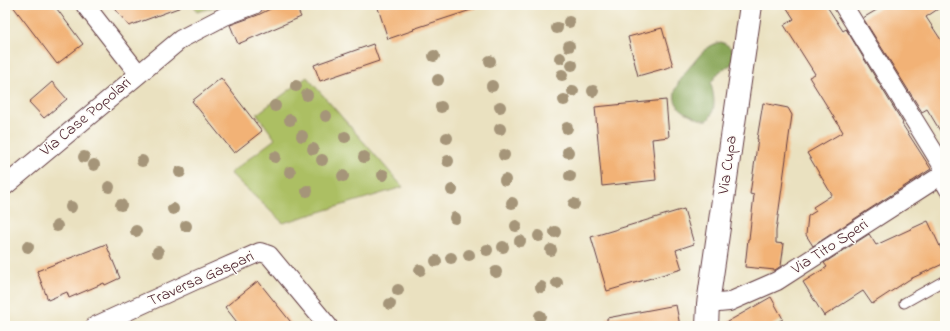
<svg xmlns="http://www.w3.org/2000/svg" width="950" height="331" viewBox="0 0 950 331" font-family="'Indie Flower',sans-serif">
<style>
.green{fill:#acbf63;stroke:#7b6f47}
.forest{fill:#89a659;stroke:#6a6242}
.building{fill:#f2b276}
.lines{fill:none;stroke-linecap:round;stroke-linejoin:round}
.service-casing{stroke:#623c41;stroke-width:11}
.minor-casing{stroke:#623c41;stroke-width:20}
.tertiary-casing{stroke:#623c41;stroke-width:24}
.service{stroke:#fff;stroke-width:9}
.minor{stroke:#fff;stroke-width:18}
.tertiary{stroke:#fff;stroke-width:22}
.tree{fill:#a59579}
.labels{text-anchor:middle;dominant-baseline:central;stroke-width:3;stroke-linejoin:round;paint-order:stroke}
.street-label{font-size:16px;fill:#4a1f2b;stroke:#fdfcf7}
</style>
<rect width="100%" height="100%" fill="#fdfcf7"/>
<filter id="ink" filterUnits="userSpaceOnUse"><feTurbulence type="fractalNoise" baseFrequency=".025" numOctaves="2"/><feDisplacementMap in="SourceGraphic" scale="8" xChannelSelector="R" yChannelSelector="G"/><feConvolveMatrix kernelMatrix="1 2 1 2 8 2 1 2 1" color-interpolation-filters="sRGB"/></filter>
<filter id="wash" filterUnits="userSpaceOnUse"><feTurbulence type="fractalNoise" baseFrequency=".012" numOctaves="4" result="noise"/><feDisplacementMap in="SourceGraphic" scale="16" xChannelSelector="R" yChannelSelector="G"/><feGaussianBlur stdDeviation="0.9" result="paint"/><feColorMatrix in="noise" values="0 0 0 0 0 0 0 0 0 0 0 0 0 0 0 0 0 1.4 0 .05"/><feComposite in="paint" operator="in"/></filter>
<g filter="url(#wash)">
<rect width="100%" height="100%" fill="#eae1c0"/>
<g class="green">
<path d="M 194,5 L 223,5 L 197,12 Z"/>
<path d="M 307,77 L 403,187 L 283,223 L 230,173 L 275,139 L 257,114 Z"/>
</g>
<path class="forest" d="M 721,42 C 733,47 735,51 732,64 L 719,72 L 711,83 C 714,97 717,109 708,120 C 700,121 698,118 691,115 C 660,102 680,78 694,62 C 702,52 708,45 721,42 Z"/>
<g id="blocks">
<g class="building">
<path d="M 12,5 L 54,5 L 83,44 L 57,64 Z"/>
<path d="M 112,5 L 181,5 L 181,7 L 129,26 Z"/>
<path d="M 278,5 L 295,5 L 301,17 L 238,44 L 230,25 L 258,15 Z"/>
<path d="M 377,5 L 476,5 L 477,8 L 413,29 L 414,30 L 388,39 Z"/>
<path d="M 785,5 L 826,5 L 843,31 L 846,29 L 903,123 L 902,124 L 931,169 L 813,246 L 806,235 L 808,216 L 816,211 L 813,207 L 832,195 L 807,153 L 843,132 L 809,77 L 815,74 L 784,25 L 794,19 Z"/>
<path d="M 885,5 L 944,5 L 926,17 L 945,46 L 945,139 L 927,109 L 922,112 L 863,18 Z"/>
<path d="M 662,28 L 673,66 L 638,76 L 628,37 Z"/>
<path d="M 373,44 L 379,61 L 320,81 L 314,65 Z"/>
<path d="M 221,78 L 262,131 L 234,153 L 192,101 Z"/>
<path d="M 52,82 L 67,99 L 44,118 L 29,102 Z"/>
<path d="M 666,100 L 669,137 L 652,139 L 656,180 L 602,186 L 595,107 Z"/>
<path d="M 763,103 L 788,108 L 792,115 L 776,231 L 776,243 L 784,244 L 781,266 L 775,270 L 745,267 L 748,239 L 749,239 L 754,195 L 750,194 L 758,139 L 757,139 Z"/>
<path d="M 684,209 L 694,244 L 676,250 L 682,269 L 607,291 L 591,237 Z"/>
<path d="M 928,221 L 945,257 L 945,263 L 910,279 L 872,304 L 863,291 L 824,316 L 803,282 L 827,267 L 824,263 L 869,234 L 876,245 Z"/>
<path d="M 106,244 L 120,278 L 105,285 L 104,283 L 69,298 L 67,292 L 48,300 L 37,271 Z"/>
<path d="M 258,281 L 294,326 L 240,326 L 225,307 Z"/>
<path d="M 771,297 L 783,319 L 770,326 L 720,326 Z"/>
<path d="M 676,305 L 680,326 L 607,326 L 607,318 Z"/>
</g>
</g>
</g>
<g filter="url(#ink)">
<use href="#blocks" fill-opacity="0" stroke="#623c41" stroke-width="1"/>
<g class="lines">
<g class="service-casing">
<g id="service">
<path d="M 937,178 L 945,192"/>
<path d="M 904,303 L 945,280"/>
</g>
</g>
<g class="minor-casing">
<g id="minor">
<path d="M 85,5 L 138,73"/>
<path d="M 843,5 L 945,170"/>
<path d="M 5,186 L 181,39 L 225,16 L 254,5"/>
<path d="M 708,304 L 729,302 L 777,281 L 945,173"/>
<path d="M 95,326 L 196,280 L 260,252 L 269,255 L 328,326"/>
</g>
</g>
<g class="tertiary-casing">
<path id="tertiary" d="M 707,326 L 708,304 L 751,5"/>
</g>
<use href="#service" class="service"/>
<use href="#minor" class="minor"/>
<use href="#tertiary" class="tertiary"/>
</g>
<g class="tree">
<circle cx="569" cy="22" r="6"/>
<circle cx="557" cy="28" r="6"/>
<circle cx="569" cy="46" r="6"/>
<circle cx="434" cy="56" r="6"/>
<circle cx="560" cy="58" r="6"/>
<circle cx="490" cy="61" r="6"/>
<circle cx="572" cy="65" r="6"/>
<circle cx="562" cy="75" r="6"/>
<circle cx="438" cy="80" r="6"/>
<circle cx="296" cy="86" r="6"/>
<circle cx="492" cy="86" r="6"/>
<circle cx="573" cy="91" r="6"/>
<circle cx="593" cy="91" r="6"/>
<circle cx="307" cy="95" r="6"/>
<circle cx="564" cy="100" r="6"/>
<circle cx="275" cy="106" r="6"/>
<circle cx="441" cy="107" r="6"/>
<circle cx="500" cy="107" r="6"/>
<circle cx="326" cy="116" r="6"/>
<circle cx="290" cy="120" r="6"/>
<circle cx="567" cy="128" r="6"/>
<circle cx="500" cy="129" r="6"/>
<circle cx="302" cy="136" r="6"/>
<circle cx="345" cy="137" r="6"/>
<circle cx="447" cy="138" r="6"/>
<circle cx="313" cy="149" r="6"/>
<circle cx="568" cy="152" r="6"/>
<circle cx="504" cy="155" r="6"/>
<circle cx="84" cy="157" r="6"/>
<circle cx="275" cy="157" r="6"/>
<circle cx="364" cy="157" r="6"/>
<circle cx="322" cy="160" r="6"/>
<circle cx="142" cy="161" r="6"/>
<circle cx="448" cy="161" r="6"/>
<circle cx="94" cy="165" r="6"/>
<circle cx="180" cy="172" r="6"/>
<circle cx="290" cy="172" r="6"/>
<circle cx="383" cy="175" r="6"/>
<circle cx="343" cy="176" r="6"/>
<circle cx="570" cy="176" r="6"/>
<circle cx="505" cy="180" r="6"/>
<circle cx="109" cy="187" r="6"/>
<circle cx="452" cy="190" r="6"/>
<circle cx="307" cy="191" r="6"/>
<circle cx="512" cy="203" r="6"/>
<circle cx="574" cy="204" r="6"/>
<circle cx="121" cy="205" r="6"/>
<circle cx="71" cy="207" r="6"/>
<circle cx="173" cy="209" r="6"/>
<circle cx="455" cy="218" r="6"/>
<circle cx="57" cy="226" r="6"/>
<circle cx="186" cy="226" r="6"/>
<circle cx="516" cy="226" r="6"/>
<circle cx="136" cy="231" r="6"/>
<circle cx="555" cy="232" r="6"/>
<circle cx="539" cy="236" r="6"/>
<circle cx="520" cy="241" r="6"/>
<circle cx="28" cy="247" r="6"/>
<circle cx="503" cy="247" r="6"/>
<circle cx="487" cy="250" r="6"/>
<circle cx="551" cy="250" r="6"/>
<circle cx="158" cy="252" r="6"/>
<circle cx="469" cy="255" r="6"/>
<circle cx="451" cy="258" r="6"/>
<circle cx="436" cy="261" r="6"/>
<circle cx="420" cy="270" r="6"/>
<circle cx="496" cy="272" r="6"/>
<circle cx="557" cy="283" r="6"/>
<circle cx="541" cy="287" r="6"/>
<circle cx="398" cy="290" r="6"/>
<circle cx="390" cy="304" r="6"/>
<circle cx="540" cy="316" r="6"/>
</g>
</g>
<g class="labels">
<g class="street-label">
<text transform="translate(86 117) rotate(-40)">Via Case Popolari</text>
<text transform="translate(728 165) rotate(-82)">Via Cupa</text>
<text transform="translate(830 247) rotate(-33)">Via Tito Speri</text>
<text transform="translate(201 279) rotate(-24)">Traversa Gaspari</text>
</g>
</g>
<rect width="950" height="331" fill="none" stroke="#fdfcf7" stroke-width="20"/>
</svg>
